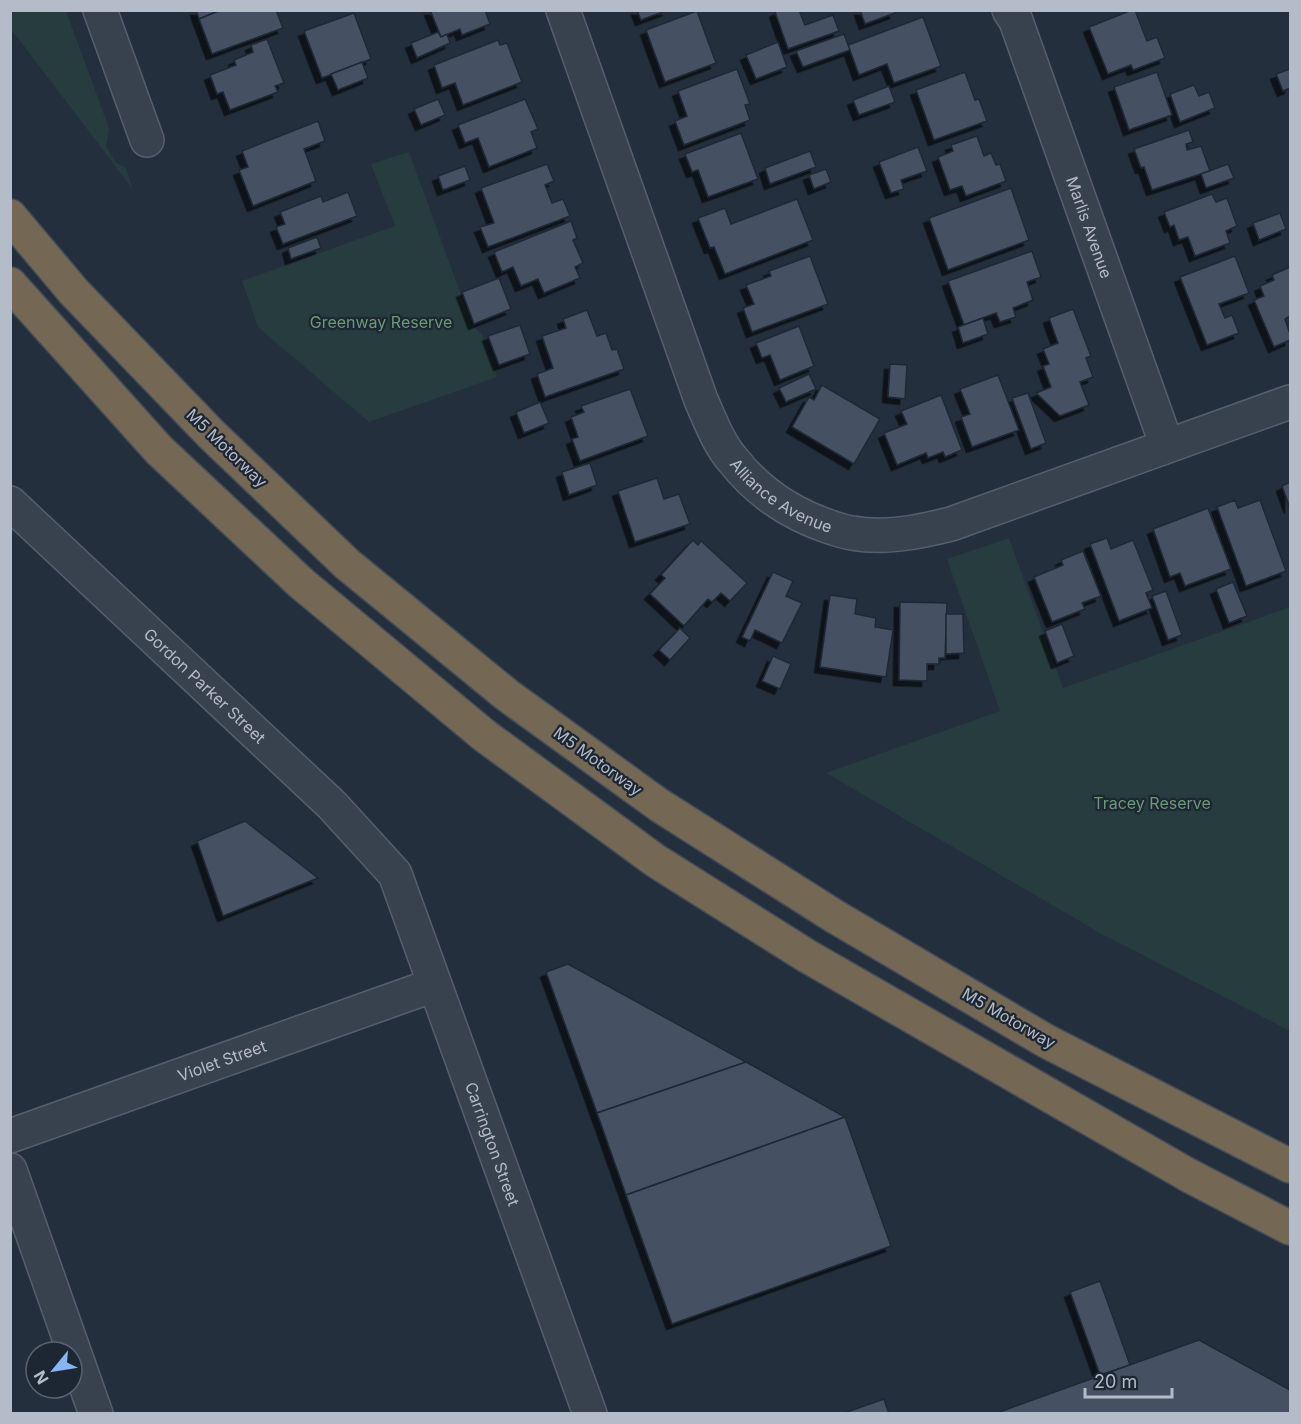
<svg xmlns="http://www.w3.org/2000/svg" width="1301" height="1424" viewBox="0 0 1301 1424" font-family="Inter,sans-serif">
<style>
.green{fill:#263c3f}
.building{fill:#455162;stroke:#1f2835;stroke-width:1.5;filter:url(#shadow)}
.lines{fill:none;stroke-linecap:round;stroke-linejoin:round}
.minor-casing{stroke:#565f6c;stroke-width:36}
.highway-casing{stroke:#434c59;stroke-width:36}
.minor{stroke:#38414e;stroke-width:33}
.highway{stroke:#746855;stroke-width:33}
.labels{text-anchor:middle;dominant-baseline:central;stroke-width:4.5;stroke-linejoin:round;paint-order:stroke}
.street-label{font-size:16px;fill:#b4bcc9;stroke:#1d2633}
.park-label{font-size:16px;fill:#6b9a76;stroke:#1d2633}
</style>
<defs>
<filter id="shadow"><feDropShadow dx="-5.5" dy="5.5" stdDeviation="0" flood-color="#0009"/></filter>
</defs>
<rect width="100%" height="100%" fill="#242f3e"/>
<g class="green">
<path d="M 11,10 L 66,11 L 109,128 L 106,146 L 116,163 L 126,168 L 132,188 L 11,29 Z"/>
<path d="M 409,152 L 472,325 L 482,335 L 497,377 L 369,422 L 258,327 L 242,281 L 395,226 L 371,164 Z"/>
<path d="M 1009,538 L 1063,688 L 1290,607 L 1290,1031 L 1100,933 L 826,773 L 1000,711 L 947,559 Z"/>
</g>
<g class="building">
<path d="M 196,10 L 221,10 L 199,19 Z"/>
<path d="M 221,10 L 276,10 L 283,28 L 212,54 L 199,19 Z"/>
<path d="M 430,10 L 485,10 L 490,24 L 462,35 L 460,29 L 441,37 Z"/>
<path d="M 637,10 L 668,10 L 641,20 Z"/>
<path d="M 779,10 L 799,10 L 805,25 L 833,15 L 839,31 L 788,49 L 775,12 Z"/>
<path d="M 860,10 L 894,10 L 895,13 L 865,24 Z"/>
<path d="M 1132,10 L 1135,10 L 1147,41 L 1157,37 L 1165,58 L 1133,70 L 1131,65 L 1108,74 L 1089,27 Z"/>
<path d="M 697,11 L 716,63 L 665,82 L 646,30 Z"/>
<path d="M 354,13 L 371,59 L 322,78 L 304,31 Z"/>
<path d="M 923,17 L 941,66 L 894,83 L 887,64 L 859,75 L 848,45 Z"/>
<path d="M 438,32 L 441,37 L 447,34 L 450,43 L 417,58 L 411,43 Z"/>
<path d="M 844,34 L 850,50 L 803,67 L 796,51 Z"/>
<path d="M 267,39 L 284,83 L 275,86 L 278,92 L 230,110 L 223,92 L 217,94 L 210,75 L 236,65 L 234,60 L 253,52 L 251,45 Z"/>
<path d="M 498,40 L 500,45 L 507,43 L 522,82 L 463,105 L 455,83 L 442,88 L 434,65 Z"/>
<path d="M 778,42 L 787,67 L 756,79 L 746,55 Z"/>
<path d="M 362,62 L 368,78 L 338,90 L 331,74 Z"/>
<path d="M 737,69 L 750,104 L 745,105 L 750,120 L 684,145 L 675,121 L 687,116 L 678,91 Z"/>
<path d="M 1290,69 L 1290,88 L 1283,91 L 1276,74 Z"/>
<path d="M 965,72 L 975,100 L 979,99 L 987,121 L 934,140 L 916,90 Z"/>
<path d="M 1157,72 L 1172,115 L 1129,130 L 1114,87 Z"/>
<path d="M 1194,85 L 1199,96 L 1209,92 L 1215,108 L 1180,122 L 1170,94 Z"/>
<path d="M 889,86 L 895,102 L 859,115 L 853,100 Z"/>
<path d="M 438,99 L 445,115 L 421,125 L 414,109 Z"/>
<path d="M 525,99 L 538,129 L 531,132 L 537,148 L 489,167 L 478,138 L 465,143 L 458,125 Z"/>
<path d="M 318,121 L 325,141 L 304,149 L 316,181 L 253,206 L 239,170 L 248,167 L 242,151 Z"/>
<path d="M 1189,130 L 1193,142 L 1186,144 L 1187,150 L 1201,146 L 1210,171 L 1152,190 L 1144,167 L 1141,168 L 1134,149 Z"/>
<path d="M 741,133 L 758,179 L 708,197 L 698,170 L 692,172 L 685,154 Z"/>
<path d="M 977,136 L 984,156 L 991,153 L 996,165 L 1000,164 L 1006,181 L 966,196 L 962,186 L 950,190 L 938,157 L 953,151 L 951,145 Z"/>
<path d="M 918,147 L 927,171 L 901,180 L 904,189 L 891,193 L 879,162 Z"/>
<path d="M 810,151 L 816,167 L 770,184 L 765,168 Z"/>
<path d="M 547,164 L 554,181 L 545,185 L 552,203 L 563,199 L 570,216 L 488,247 L 480,227 L 494,223 L 481,188 Z"/>
<path d="M 1228,164 L 1234,178 L 1206,188 L 1201,174 Z"/>
<path d="M 465,166 L 470,180 L 443,190 L 438,176 Z"/>
<path d="M 826,169 L 831,182 L 814,189 L 809,175 Z"/>
<path d="M 1011,188 L 1029,240 L 948,270 L 929,218 Z"/>
<path d="M 348,192 L 357,216 L 283,244 L 276,227 L 285,224 L 280,212 L 321,196 L 323,202 Z"/>
<path d="M 1212,194 L 1216,202 L 1227,198 L 1237,226 L 1226,231 L 1230,243 L 1195,256 L 1188,237 L 1179,240 L 1174,225 L 1170,227 L 1164,212 Z"/>
<path d="M 797,199 L 813,240 L 725,274 L 714,247 L 710,248 L 698,218 L 725,208 L 731,224 Z"/>
<path d="M 1280,213 L 1286,229 L 1259,240 L 1253,223 Z"/>
<path d="M 571,221 L 577,238 L 573,240 L 583,263 L 575,267 L 580,278 L 544,293 L 538,279 L 521,286 L 513,267 L 502,272 L 494,252 Z"/>
<path d="M 317,237 L 321,248 L 291,259 L 288,248 Z"/>
<path d="M 1032,251 L 1041,277 L 1027,282 L 1033,300 L 1013,308 L 1016,317 L 1000,322 L 996,313 L 964,325 L 948,281 Z"/>
<path d="M 810,256 L 828,304 L 752,332 L 743,308 L 754,304 L 746,285 L 771,276 L 769,271 Z"/>
<path d="M 1235,256 L 1249,293 L 1219,304 L 1225,318 L 1232,315 L 1239,333 L 1207,345 L 1180,277 Z"/>
<path d="M 1290,267 L 1290,316 L 1285,319 L 1290,334 L 1290,340 L 1274,347 L 1254,300 L 1264,296 L 1260,286 L 1274,280 L 1272,275 Z"/>
<path d="M 499,278 L 511,309 L 474,324 L 462,292 Z"/>
<path d="M 1073,309 L 1091,356 L 1086,358 L 1093,377 L 1080,382 L 1089,405 L 1060,416 L 1036,393 L 1051,387 L 1043,366 L 1049,364 L 1043,349 L 1058,343 L 1049,318 Z"/>
<path d="M 587,310 L 597,336 L 606,333 L 612,350 L 617,349 L 624,369 L 545,397 L 537,374 L 553,368 L 542,336 L 566,328 L 563,319 Z"/>
<path d="M 983,318 L 988,334 L 963,343 L 958,327 Z"/>
<path d="M 520,325 L 530,354 L 499,365 L 488,336 Z"/>
<path d="M 799,326 L 814,366 L 780,380 L 770,355 L 762,358 L 756,343 Z"/>
<path d="M 890,364 L 907,365 L 905,399 L 888,397 Z"/>
<path d="M 809,374 L 816,389 L 786,402 L 779,388 Z"/>
<path d="M 998,375 L 1019,430 L 972,447 L 961,417 L 970,414 L 960,389 Z"/>
<path d="M 822,385 L 880,419 L 854,464 L 792,427 L 809,397 L 814,400 Z"/>
<path d="M 630,389 L 648,436 L 580,461 L 572,439 L 578,437 L 571,417 L 584,412 L 581,406 Z"/>
<path d="M 1028,393 L 1046,443 L 1031,449 L 1012,398 Z"/>
<path d="M 941,395 L 962,450 L 945,457 L 943,452 L 928,458 L 926,453 L 897,465 L 884,433 L 907,424 L 901,411 Z"/>
<path d="M 540,402 L 549,423 L 524,433 L 516,412 Z"/>
<path d="M 590,463 L 597,485 L 569,495 L 562,472 Z"/>
<path d="M 657,478 L 664,499 L 679,494 L 690,524 L 635,542 L 618,491 Z"/>
<path d="M 1290,482 L 1290,508 L 1282,486 Z"/>
<path d="M 1235,500 L 1238,508 L 1260,500 L 1286,571 L 1246,586 L 1217,507 Z"/>
<path d="M 1208,508 L 1231,569 L 1185,586 L 1180,573 L 1170,577 L 1153,529 Z"/>
<path d="M 1107,538 L 1111,549 L 1133,540 L 1153,590 L 1146,593 L 1152,608 L 1119,621 L 1090,544 Z"/>
<path d="M 693,540 L 698,545 L 701,541 L 747,583 L 730,601 L 721,593 L 712,602 L 708,599 L 684,626 L 650,594 L 665,578 L 661,575 Z"/>
<path d="M 1083,551 L 1101,596 L 1082,603 L 1085,609 L 1052,622 L 1034,577 L 1063,565 L 1061,560 Z"/>
<path d="M 773,572 L 793,581 L 786,596 L 802,603 L 782,643 L 755,630 L 750,641 L 742,637 Z"/>
<path d="M 1233,582 L 1247,616 L 1229,623 L 1216,589 Z"/>
<path d="M 1166,591 L 1182,635 L 1168,640 L 1152,596 Z"/>
<path d="M 830,595 L 857,599 L 855,614 L 876,618 L 875,627 L 893,630 L 886,677 L 820,667 Z"/>
<path d="M 900,602 L 947,603 L 945,658 L 939,658 L 939,664 L 927,664 L 927,681 L 899,680 Z"/>
<path d="M 946,614 L 963,614 L 964,653 L 946,654 Z"/>
<path d="M 1062,624 L 1074,656 L 1057,663 L 1045,631 Z"/>
<path d="M 680,628 L 690,638 L 670,660 L 659,650 Z"/>
<path d="M 773,656 L 791,664 L 780,689 L 762,681 Z"/>
<path d="M 245,821 L 318,878 L 223,916 L 197,841 Z"/>
<path d="M 568,964 L 746,1062 L 597,1113 L 546,972 Z"/>
<path d="M 746,1062 L 845,1117 L 626,1195 L 597,1113 Z"/>
<path d="M 845,1117 L 891,1246 L 672,1324 L 626,1195 Z"/>
<path d="M 1100,1281 L 1130,1365 L 1100,1375 L 1070,1292 Z"/>
<path d="M 1199,1340 L 1290,1390 L 1290,1414 L 994,1414 Z"/>
<path d="M 884,1399 L 889,1414 L 844,1414 L 844,1413 Z"/>
</g>
<g class="lines">
<g class="minor-casing">
<g id="minor">
<path d="M 100,10 L 147,140"/>
<path id="s1" d="M 563,10 L 701,400 C 710,420 718,443 733,460 C 758,492 791,514 830,527 C 837,529 844,532 852,533 C 885,539 919,532 951,524 L 1290,402"/>
<path id="s2" d="M 1009,10 L 1016,21 L 1167,446"/>
<path id="s3" d="M 10,503 L 332,805 L 395,874 L 590,1414"/>
<path id="s4" d="M 10,1136 L 434,985"/>
<path d="M 10,1170 L 96,1414"/>
</g>
</g>
<g class="highway-casing">
<g id="highway">
<path d="M 10,216 L 74,292 L 211,434 L 347,564 L 507,695 L 659,805 L 834,916 L 1046,1041 L 1290,1166"/>
<path d="M 10,284 L 159,450 L 301,583 L 485,736 L 656,861 L 807,956 L 1188,1175 L 1290,1228"/>
</g>
</g>
<use href="#minor" class="minor"/>
<use href="#highway" class="highway"/>
</g>
<g class="labels">
<g class="street-label">
<text stroke="none"><textPath href="#s2" startOffset="232">Marlis Avenue</textPath></text>
<text transform="translate(227 448) rotate(44)">M5 Motorway</text>
<text stroke="none"><textPath href="#s1" startOffset="543">Alliance Avenue</textPath></text>
<text stroke="none"><textPath href="#s3" startOffset="267">Gordon Parker Street</textPath></text>
<text transform="translate(598 761) rotate(36)">M5 Motorway</text>
<text transform="translate(1009 1018) rotate(30)">M5 Motorway</text>
<text stroke="none"><textPath href="#s4" startOffset="225">Violet Street</textPath></text>
<text stroke="none"><textPath href="#s3" startOffset="822">Carrington Street</textPath></text>
</g>
<g class="park-label">
<text x="381" y="322">Greenway Reserve</text>
<text x="1152" y="803">Tracey Reserve</text>
</g>
</g>
<rect width="1301" height="1424" fill="none" stroke="#b4bcc9" stroke-width="24"/>
<g transform="translate(54 1370) rotate(240)"><circle r="28" fill="#1d2633" stroke="#59626f" stroke-width="1.5"/>
<path d="M0-4.5L10 22L0 15L-10 22Z" fill="#8ab4f8"/>
<text y="-9" font-size="16" font-weight="bold" text-anchor="middle" fill="#b4bcc9">N</text>
</g>
<path d="M1085 1388v9h87v-9" fill="none" stroke="#b4bcc9" stroke-width="3"/>
<text x="1094" y="1388" font-size="18" fill="#b4bcc9" stroke="#1d2633" stroke-width="4.5" paint-order="stroke">20 m</text>
</svg>
